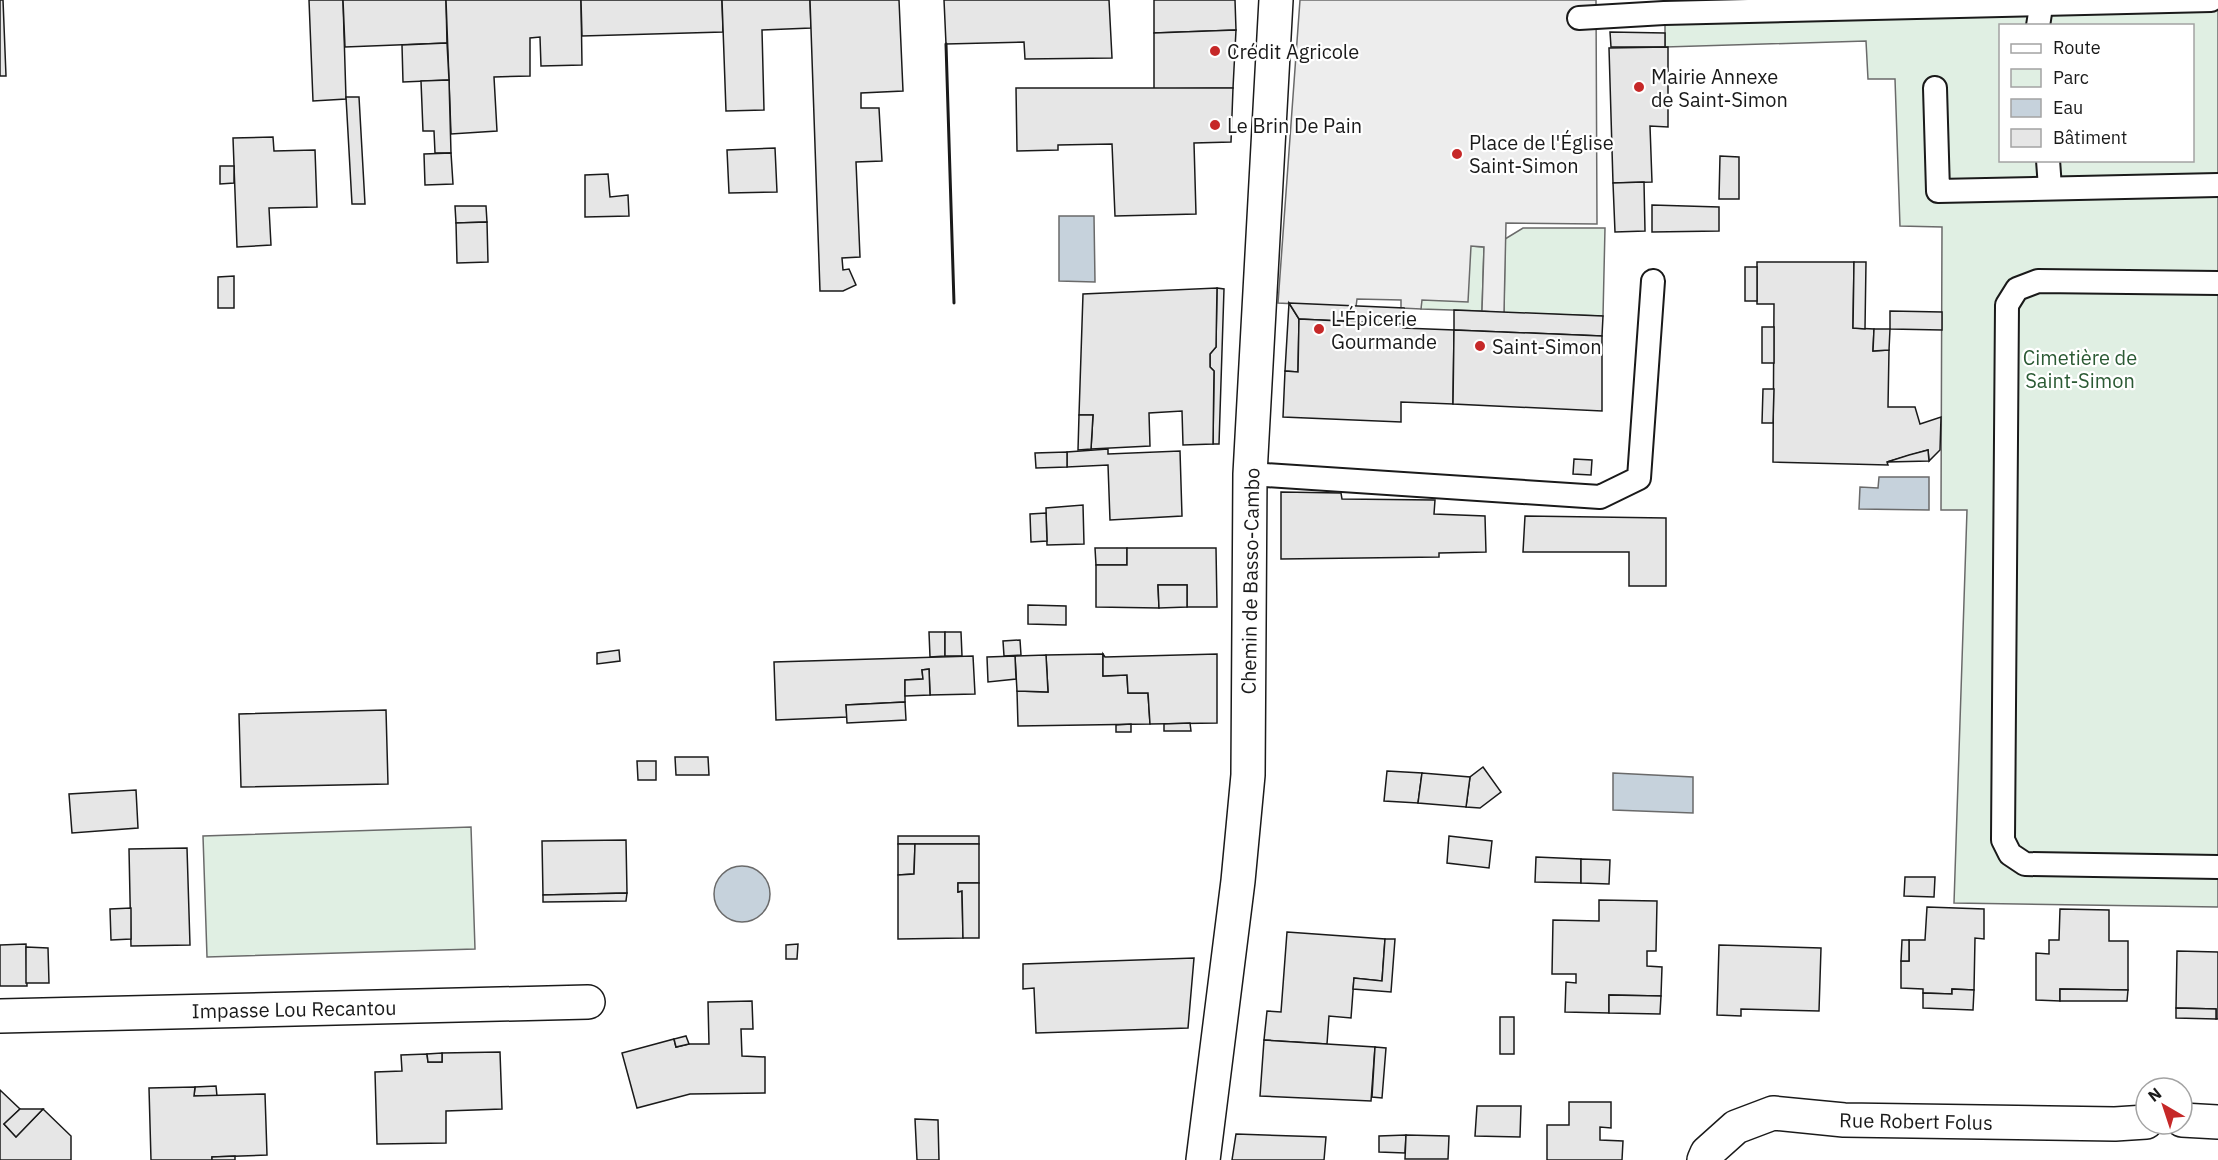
<svg xmlns="http://www.w3.org/2000/svg" width="2218" height="1160" viewBox="0 0 2218 1160" font-family="'IBM Plex Sans',sans-serif">
<style>
.green{fill:#e0efe3;stroke:#6a6a6a;stroke-width:1.5;fill-rule:evenodd}
.parking{fill:#ededed;stroke:#6a6a6a;stroke-width:1.5}
.water{fill:#c6d2dc;stroke:#6a6a6a;stroke-width:1.5}
.building{fill:#e6e6e6;stroke:#1a1a1a;stroke-width:1.5}
.lines{fill:none;stroke-linecap:round;stroke-linejoin:round}
.lane-casing{stroke:#1a1a1a;stroke-width:26}
.street-casing{stroke:#1a1a1a;stroke-width:36}
.secondary-casing{stroke:#1a1a1a;stroke-width:36}
.lane{stroke:#fff;stroke-width:22}
.street{stroke:#fff;stroke-width:33}
.secondary{stroke:#fff;stroke-width:33}
.wall{stroke:#1a1a1a;stroke-width:3}
.poi-dot{fill:#c62828;stroke:#fff;stroke-width:2}
.labels{text-anchor:middle;dominant-baseline:central;stroke-width:4.5;stroke-linejoin:round;paint-order:stroke}
.poi-label{font-size:20px;fill:#1a1a1a;stroke:#fff;text-anchor:start}
.park-label{font-size:20px;fill:#2b5a34;stroke:#fff}
.street-label{font-size:20px;fill:#1a1a1a;stroke:#fff}
</style>
<rect width="100%" height="100%" fill="#fff"/>
<g class="green">
<path d="M 1665,0 L 2218,0 L 2218,907 L 1954,903 L 1967,510 L 1941,510 L 1942,227 L 1900,226 L 1895,79 L 1868,79 L 1866,41 L 1665,47 ZM 2000,26 L 2192,26 L 2192,160 L 2000,160 Z"/>
<path d="M 1523,228 L 1605,228 L 1603,316 L 1504,313 L 1505,239 Z"/>
<path d="M 1470,246 L 1484,247 L 1482,311 L 1421,309 L 1421,300 Z"/>
<path d="M 471,827 L 475,949 L 207,957 L 203,836 Z"/>
</g>
<path class="parking" d="M 1300,0 L 1596,0 L 1597,224 L 1506,223 L 1504,313 L 1482,311 L 1484,247 L 1471,246 L 1468,302 L 1422,300 L 1421,309 L 1401,308 L 1401,300 L 1357,299 L 1356,307 L 1278,303 Z"/>
<g class="water">
<path d="M 1059,216 L 1094,216 L 1095,282 L 1059,281 Z"/>
<path d="M 1879,477 L 1929,477 L 1929,510 L 1859,509 L 1860,487 L 1878,488 Z"/>
<path d="M 1613,773 L 1693,777 L 1693,813 L 1613,810 Z"/>
<circle cx="742" cy="894" r="28"/>
</g>
<g class="building">
<path d="M 0,0 L 3,0 L 6,76 L 0,76 Z"/>
<path d="M 309,0 L 343,0 L 346,99 L 313,101 Z"/>
<path d="M 343,0 L 446,0 L 447,43 L 345,47 Z"/>
<path d="M 446,0 L 581,0 L 582,65 L 541,66 L 540,37 L 530,38 L 530,76 L 494,77 L 497,131 L 451,134 Z"/>
<path d="M 581,0 L 722,0 L 723,32 L 582,36 Z"/>
<path d="M 722,0 L 810,0 L 811,28 L 762,30 L 764,110 L 726,111 Z"/>
<path d="M 810,0 L 899,0 L 903,91 L 861,93 L 861,108 L 879,108 L 882,161 L 856,162 L 860,257 L 842,258 L 843,270 L 849,269 L 856,285 L 843,291 L 820,291 Z"/>
<path d="M 944,0 L 1109,0 L 1112,58 L 1025,59 L 1024,42 L 946,44 Z"/>
<path d="M 1154,0 L 1235,0 L 1236,30 L 1154,33 Z"/>
<path d="M 1236,30 L 1233,88 L 1154,89 L 1154,33 Z"/>
<path d="M 1610,32 L 1665,33 L 1665,47 L 1611,47 Z"/>
<path d="M 447,43 L 449,80 L 403,82 L 402,45 Z"/>
<path d="M 1668,47 L 1668,127 L 1650,126 L 1652,182 L 1613,183 L 1609,48 Z"/>
<path d="M 449,80 L 451,153 L 435,153 L 434,131 L 423,131 L 421,81 Z"/>
<path d="M 1016,88 L 1233,88 L 1231,142 L 1194,143 L 1196,214 L 1115,216 L 1112,144 L 1058,145 L 1058,150 L 1017,151 Z"/>
<path d="M 346,97 L 359,97 L 365,204 L 352,204 Z"/>
<path d="M 273,137 L 274,151 L 315,150 L 317,207 L 269,208 L 271,245 L 237,247 L 233,138 Z"/>
<path d="M 775,148 L 777,192 L 729,193 L 727,150 Z"/>
<path d="M 451,153 L 453,184 L 425,185 L 424,154 Z"/>
<path d="M 1720,156 L 1739,157 L 1739,199 L 1719,199 Z"/>
<path d="M 220,166 L 234,166 L 234,183 L 220,184 Z"/>
<path d="M 608,174 L 610,197 L 628,195 L 629,216 L 585,217 L 585,175 Z"/>
<path d="M 1644,182 L 1645,231 L 1615,232 L 1613,183 Z"/>
<path d="M 1652,205 L 1719,207 L 1719,231 L 1652,232 Z"/>
<path d="M 455,206 L 486,206 L 487,222 L 456,223 Z"/>
<path d="M 487,222 L 488,262 L 457,263 L 456,223 Z"/>
<path d="M 1757,262 L 1854,262 L 1853,328 L 1874,329 L 1873,351 L 1889,350 L 1888,407 L 1915,407 L 1920,424 L 1941,417 L 1940,450 L 1929,461 L 1928,450 L 1887,462 L 1888,465 L 1773,462 L 1774,304 L 1757,304 Z"/>
<path d="M 1854,262 L 1866,262 L 1865,329 L 1853,328 Z"/>
<rect x="1745" y="267" width="12" height="34"/>
<path d="M 234,276 L 234,308 L 218,308 L 218,277 Z"/>
<path d="M 1217,288 L 1224,289 L 1219,444 L 1213,444 L 1214,371 L 1210,367 L 1210,354 L 1216,347 Z"/>
<path d="M 1217,288 L 1216,347 L 1210,354 L 1210,367 L 1214,371 L 1213,444 L 1183,445 L 1182,411 L 1149,413 L 1150,446 L 1091,449 L 1093,415 L 1079,415 L 1083,294 Z"/>
<path d="M 1289,303 L 1299,319 L 1298,372 L 1285,371 Z"/>
<path d="M 1289,303 L 1404,308 L 1403,324 L 1299,319 Z"/>
<path d="M 1454,310 L 1603,316 L 1602,336 L 1454,330 Z"/>
<path d="M 1890,311 L 1942,312 L 1942,330 L 1890,329 Z"/>
<path d="M 1299,319 L 1403,324 L 1403,328 L 1454,330 L 1453,404 L 1401,402 L 1401,422 L 1283,417 L 1285,371 L 1298,372 Z"/>
<rect x="1762" y="327" width="12" height="36"/>
<path d="M 1874,329 L 1890,329 L 1889,350 L 1873,351 Z"/>
<path d="M 1454,330 L 1602,336 L 1602,411 L 1453,404 Z"/>
<path d="M 1763,389 L 1774,389 L 1773,423 L 1762,423 Z"/>
<path d="M 1079,415 L 1093,415 L 1091,449 L 1078,450 Z"/>
<path d="M 1108,449 L 1108,454 L 1180,451 L 1182,516 L 1110,520 L 1108,465 L 1067,467 L 1067,452 Z"/>
<path d="M 1928,450 L 1929,461 L 1887,462 L 1909,455 Z"/>
<path d="M 1067,452 L 1067,467 L 1036,468 L 1035,453 Z"/>
<path d="M 1574,459 L 1592,460 L 1591,475 L 1573,474 Z"/>
<path d="M 1281,492 L 1341,493 L 1342,499 L 1435,500 L 1434,514 L 1485,516 L 1486,552 L 1439,553 L 1439,557 L 1281,559 Z"/>
<path d="M 1083,505 L 1084,544 L 1047,545 L 1046,508 Z"/>
<path d="M 1046,513 L 1047,541 L 1031,542 L 1030,514 Z"/>
<path d="M 1525,516 L 1666,518 L 1666,586 L 1629,586 L 1629,552 L 1523,552 Z"/>
<path d="M 1095,548 L 1127,548 L 1127,565 L 1096,565 Z"/>
<path d="M 1127,548 L 1216,548 L 1217,607 L 1187,607 L 1187,585 L 1158,585 L 1159,608 L 1096,607 L 1096,565 L 1127,565 Z"/>
<path d="M 1158,585 L 1187,585 L 1187,607 L 1159,608 Z"/>
<path d="M 1028,605 L 1066,606 L 1066,625 L 1028,624 Z"/>
<path d="M 929,632 L 945,632 L 945,656 L 930,657 Z"/>
<path d="M 945,632 L 961,632 L 962,656 L 945,656 Z"/>
<path d="M 1020,640 L 1021,655 L 1004,656 L 1003,641 Z"/>
<path d="M 619,650 L 620,661 L 597,664 L 597,653 Z"/>
<path d="M 1103,654 L 1103,676 L 1127,675 L 1128,693 L 1148,693 L 1150,724 L 1018,726 L 1017,691 L 1048,692 L 1046,655 Z"/>
<path d="M 1103,654 L 1105,657 L 1217,654 L 1217,723 L 1150,724 L 1148,693 L 1128,693 L 1127,675 L 1103,676 Z"/>
<path d="M 1046,655 L 1048,692 L 1017,691 L 1015,656 Z"/>
<path d="M 973,656 L 975,694 L 930,695 L 929,669 L 922,670 L 923,679 L 905,680 L 905,702 L 846,705 L 847,717 L 776,720 L 774,662 Z"/>
<path d="M 1015,656 L 1016,679 L 988,682 L 987,657 Z"/>
<path d="M 929,669 L 930,695 L 905,696 L 905,680 L 923,679 L 922,670 Z"/>
<path d="M 905,702 L 906,720 L 847,723 L 846,705 Z"/>
<path d="M 386,710 L 388,784 L 241,787 L 239,714 Z"/>
<path d="M 1190,723 L 1191,731 L 1164,731 L 1164,724 Z"/>
<path d="M 1131,724 L 1131,732 L 1116,732 L 1116,725 Z"/>
<path d="M 675,757 L 708,757 L 709,775 L 676,775 Z"/>
<path d="M 637,761 L 656,761 L 656,780 L 638,780 Z"/>
<path d="M 1483,767 L 1501,792 L 1480,808 L 1466,807 L 1470,777 Z"/>
<path d="M 1387,771 L 1422,773 L 1418,803 L 1384,801 Z"/>
<path d="M 1422,773 L 1470,777 L 1466,807 L 1418,803 Z"/>
<path d="M 136,790 L 138,828 L 72,833 L 69,794 Z"/>
<rect x="898" y="836" width="81" height="8"/>
<path d="M 1449,836 L 1492,841 L 1489,868 L 1447,863 Z"/>
<path d="M 626,840 L 627,893 L 543,895 L 542,841 Z"/>
<path d="M 898,844 L 915,844 L 914,874 L 898,875 Z"/>
<path d="M 915,844 L 979,844 L 979,883 L 958,883 L 958,892 L 962,891 L 963,938 L 898,939 L 898,875 L 914,874 Z"/>
<path d="M 187,848 L 190,945 L 131,946 L 129,849 Z"/>
<path d="M 1536,857 L 1581,859 L 1581,883 L 1535,882 Z"/>
<path d="M 1581,859 L 1610,860 L 1609,884 L 1581,883 Z"/>
<path d="M 1905,877 L 1935,877 L 1934,897 L 1904,896 Z"/>
<path d="M 958,883 L 979,883 L 979,938 L 963,938 L 962,891 L 958,892 Z"/>
<path d="M 627,893 L 626,901 L 543,902 L 543,895 Z"/>
<path d="M 1599,900 L 1657,901 L 1656,951 L 1647,951 L 1647,966 L 1662,967 L 1661,996 L 1609,995 L 1609,1013 L 1565,1012 L 1566,982 L 1576,983 L 1576,974 L 1552,974 L 1553,920 L 1599,921 Z"/>
<path d="M 1927,907 L 1984,909 L 1984,939 L 1975,938 L 1974,990 L 1952,989 L 1952,994 L 1923,993 L 1923,989 L 1901,988 L 1901,961 L 1909,961 L 1909,940 L 1925,940 Z"/>
<path d="M 131,908 L 131,939 L 111,940 L 110,909 Z"/>
<path d="M 2060,909 L 2109,910 L 2109,941 L 2128,941 L 2128,990 L 2060,989 L 2060,1001 L 2036,1000 L 2036,953 L 2049,954 L 2049,940 L 2059,940 Z"/>
<path d="M 1287,932 L 1385,939 L 1382,981 L 1354,978 L 1351,1018 L 1329,1016 L 1327,1044 L 1264,1040 L 1267,1011 L 1281,1012 Z"/>
<path d="M 1385,939 L 1395,939 L 1391,992 L 1353,989 L 1354,978 L 1382,981 Z"/>
<path d="M 1902,940 L 1909,940 L 1909,961 L 1901,961 Z"/>
<path d="M 26,944 L 27,986 L 0,986 L 0,945 Z"/>
<path d="M 798,944 L 797,959 L 786,959 L 786,945 Z"/>
<path d="M 1719,945 L 1821,948 L 1819,1011 L 1741,1009 L 1741,1016 L 1717,1015 Z"/>
<path d="M 26,947 L 48,948 L 49,983 L 26,983 Z"/>
<path d="M 2177,951 L 2218,952 L 2218,1019 L 2216,1019 L 2216,1009 L 2176,1008 Z"/>
<path d="M 1194,958 L 1188,1028 L 1036,1033 L 1034,988 L 1023,989 L 1023,964 Z"/>
<path d="M 1952,989 L 1974,990 L 1973,1010 L 1923,1008 L 1923,993 L 1952,994 Z"/>
<path d="M 2060,989 L 2128,990 L 2127,1001 L 2060,1001 Z"/>
<path d="M 1609,995 L 1661,996 L 1660,1014 L 1609,1013 Z"/>
<path d="M 752,1001 L 753,1029 L 741,1029 L 742,1056 L 765,1057 L 765,1093 L 690,1094 L 637,1108 L 622,1053 L 674,1039 L 676,1047 L 689,1044 L 709,1044 L 708,1002 Z"/>
<path d="M 2176,1008 L 2216,1009 L 2216,1019 L 2176,1018 Z"/>
<rect x="1500" y="1017" width="14" height="37"/>
<path d="M 686,1036 L 689,1044 L 676,1047 L 674,1039 Z"/>
<path d="M 1264,1040 L 1375,1047 L 1371,1101 L 1260,1096 Z"/>
<path d="M 1375,1047 L 1386,1048 L 1382,1098 L 1372,1097 Z"/>
<path d="M 500,1052 L 502,1109 L 446,1111 L 446,1143 L 377,1144 L 375,1072 L 402,1071 L 401,1055 L 427,1054 L 428,1062 L 442,1062 L 442,1053 Z"/>
<path d="M 442,1053 L 442,1062 L 428,1062 L 427,1054 Z"/>
<path d="M 216,1086 L 217,1096 L 194,1096 L 195,1087 Z"/>
<path d="M 195,1087 L 194,1096 L 265,1094 L 267,1155 L 212,1157 L 212,1160 L 151,1160 L 149,1088 Z"/>
<path d="M 0,1090 L 20,1109 L 4,1124 L 16,1137 L 43,1109 L 71,1136 L 71,1160 L 0,1160 Z"/>
<path d="M 1569,1102 L 1611,1102 L 1611,1128 L 1600,1127 L 1600,1140 L 1623,1141 L 1622,1160 L 1547,1160 L 1547,1125 L 1569,1125 Z"/>
<path d="M 1477,1106 L 1521,1106 L 1520,1137 L 1475,1136 Z"/>
<path d="M 20,1109 L 43,1109 L 16,1137 L 4,1124 Z"/>
<path d="M 915,1119 L 938,1120 L 939,1160 L 917,1160 Z"/>
<path d="M 1236,1134 L 1326,1137 L 1324,1160 L 1232,1160 Z"/>
<path d="M 1406,1135 L 1405,1153 L 1379,1152 L 1379,1136 Z"/>
<path d="M 1406,1135 L 1449,1136 L 1448,1159 L 1405,1159 Z"/>
<path d="M 235,1156 L 235,1160 L 212,1160 L 212,1157 Z"/>
</g>
<g class="lines">
<g class="lane-casing">
<g id="lane">
<path d="M 1579,18 L 1664,13 L 2211,0"/>
<path d="M 2038,26 L 2042,0"/>
<path d="M 1935,88 L 1938,191 L 2218,185"/>
<path d="M 2048,160 L 2050,188"/>
<path d="M 2218,283 L 2038,281 L 2017,289 L 2007,305 L 2003,840 L 2010,854 L 2025,864 L 2218,867"/>
<path d="M 1250,474 L 1600,497 L 1639,478 L 1653,281"/>
</g>
</g>
<g class="street-casing">
<g id="street">
<path d="M 0,1016 L 588,1002"/>
<path d="M 2182,1120 L 2218,1122"/>
<path d="M 1704,1160 L 1707,1153 L 1736,1127 L 1773,1113 L 1844,1120 L 2115,1124 L 2146,1122"/>
</g>
</g>
<g class="secondary-casing">
<path id="secondary" d="M 1203,1160 L 1238,881 L 1248,775 L 1250,474 L 1276,0"/>
</g>
<use href="#lane" class="lane"/>
<use href="#street" class="street"/>
<use href="#secondary" class="secondary"/>
<path class="wall" d="M 946,44 L 954,303"/>
</g>
<g class="poi-dot">
<circle cx="1215" cy="51" r="6"/>
<circle cx="1639" cy="87" r="6"/>
<circle cx="1215" cy="125" r="6"/>
<circle cx="1457" cy="154" r="6"/>
<circle cx="1319" cy="329" r="6"/>
<circle cx="1480" cy="346" r="6"/>
</g>
<g class="labels">
<g class="poi-label">
<text x="1227" y="51">Crédit Agricole</text>
<text x="1651" y="76">Mairie Annexe<tspan x="1651" dy="23">de Saint-Simon</tspan></text>
<text x="1227" y="125">Le Brin De Pain</text>
<text x="1469" y="142">Place de l'Église<tspan x="1469" dy="23">Saint-Simon</tspan></text>
<text x="1331" y="318">L'Épicerie<tspan x="1331" dy="23">Gourmande</tspan></text>
<text x="1492" y="346">Saint-Simon</text>
</g>
<g class="park-label">
<text x="2080" y="357">Cimetière de<tspan x="2080" dy="23">Saint-Simon</tspan></text>
</g>
<g class="street-label">
<text transform="translate(1250 581) rotate(-89)">Chemin de Basso-Cambo</text>
<text transform="translate(294 1009) rotate(-1)">Impasse Lou Recantou</text>
<text transform="translate(1916 1121) rotate(1)">Rue Robert Folus</text>
</g>
</g>
<rect x="1999" y="24" width="195" height="138" fill="#ffffff" stroke="#a3a3a3" stroke-width="1.5"/>
<rect x="2011" y="44" width="30" height="9" fill="#ffffff" stroke="#a3a3a3" stroke-width="1.5"/>
<text x="2053" y="54" font-size="18" fill="#1a1a1a">Route</text>
<rect x="2011" y="69" width="30" height="18" fill="#e0efe3" stroke="#a3a3a3" stroke-width="1.5"/>
<text x="2053" y="84" font-size="18" fill="#1a1a1a">Parc</text>
<rect x="2011" y="99" width="30" height="18" fill="#c6d2dc" stroke="#a3a3a3" stroke-width="1.5"/>
<text x="2053" y="114" font-size="18" fill="#1a1a1a">Eau</text>
<rect x="2011" y="129" width="30" height="18" fill="#e6e6e6" stroke="#a3a3a3" stroke-width="1.5"/>
<text x="2053" y="144" font-size="18" fill="#1a1a1a">Bâtiment</text>
<g transform="translate(2164 1106) rotate(321)"><circle r="28" fill="#ffffff" stroke="#a3a3a3" stroke-width="1.5"/>
<path d="M0-4.5L10 22L0 15L-10 22Z" fill="#c62828"/>
<text y="-9" font-size="16" font-weight="bold" text-anchor="middle" fill="#1a1a1a">N</text>
</g>
</svg>
